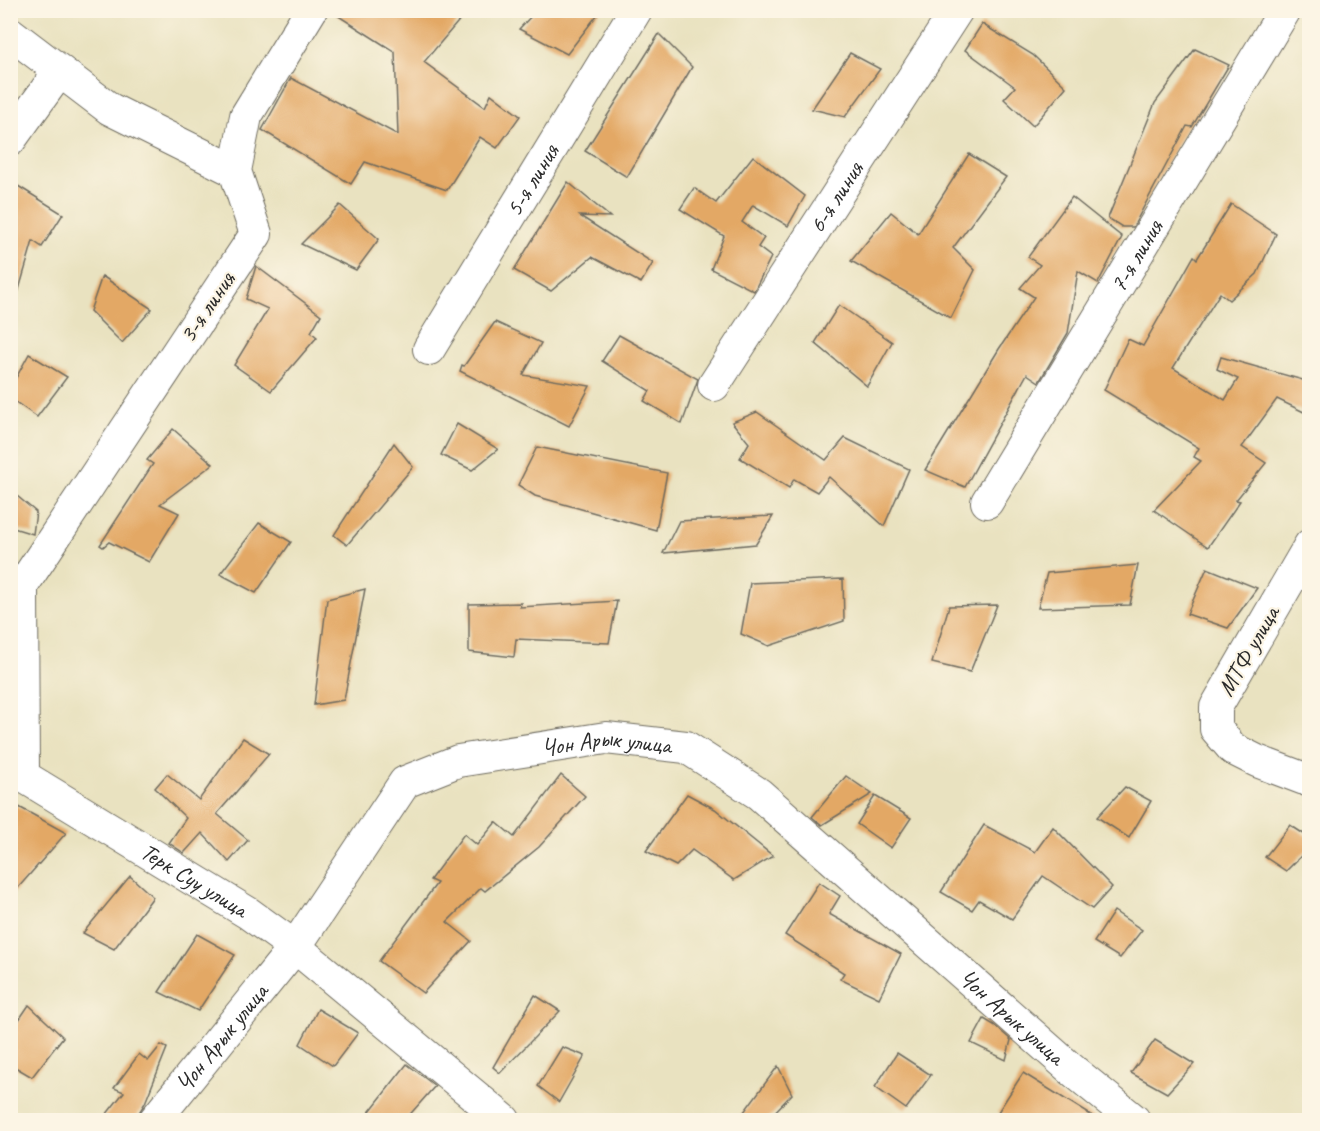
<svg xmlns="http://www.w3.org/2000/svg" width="1320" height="1131" viewBox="0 0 1320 1131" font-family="Caveat,sans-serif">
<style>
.building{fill:#e3a865}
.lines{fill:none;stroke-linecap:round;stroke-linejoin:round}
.street-casing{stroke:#6e6b5f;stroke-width:34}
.street{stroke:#fff;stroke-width:32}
.labels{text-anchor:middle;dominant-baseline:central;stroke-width:4.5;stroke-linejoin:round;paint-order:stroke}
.street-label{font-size:24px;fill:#2b2b2b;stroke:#fcf5e5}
</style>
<rect width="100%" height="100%" fill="#fcf5e5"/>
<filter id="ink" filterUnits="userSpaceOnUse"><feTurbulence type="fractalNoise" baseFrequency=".0167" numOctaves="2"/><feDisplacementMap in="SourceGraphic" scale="12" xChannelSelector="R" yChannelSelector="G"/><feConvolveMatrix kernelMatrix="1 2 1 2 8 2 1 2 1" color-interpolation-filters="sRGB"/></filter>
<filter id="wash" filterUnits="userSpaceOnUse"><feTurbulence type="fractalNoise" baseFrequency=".008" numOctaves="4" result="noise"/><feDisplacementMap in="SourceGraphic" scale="24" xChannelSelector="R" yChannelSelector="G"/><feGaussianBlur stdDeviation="1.35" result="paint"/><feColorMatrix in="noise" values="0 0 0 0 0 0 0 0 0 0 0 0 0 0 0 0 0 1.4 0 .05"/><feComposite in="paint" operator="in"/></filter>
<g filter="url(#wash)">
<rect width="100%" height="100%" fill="#e9e2c0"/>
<g id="blocks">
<g class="building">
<path d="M 329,10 L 468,10 L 424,62 L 485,107 L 491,94 L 520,116 L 497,148 L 480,137 L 447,190 L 365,162 L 351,184 L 262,130 L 291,78 L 398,135 L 395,52 Z"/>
<path d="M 537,10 L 601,10 L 567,54 L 519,29 Z"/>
<path d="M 982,24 L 1033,55 L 1066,87 L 1033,126 L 1004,99 L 1015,87 L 965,50 Z"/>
<path d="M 659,34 L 692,67 L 627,177 L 585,151 Z"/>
<path d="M 1195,49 L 1229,65 L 1192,127 L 1187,126 L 1133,227 L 1122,227 L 1108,218 L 1155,103 Z"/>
<path d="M 850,53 L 880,69 L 845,117 L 812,109 Z"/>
<path d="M 969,154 L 1006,177 L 953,248 L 975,270 L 951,318 L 851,261 L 891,212 L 918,234 Z"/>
<path d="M 753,156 L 805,196 L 788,226 L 753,205 L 742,222 L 764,238 L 758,247 L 771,257 L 754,291 L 711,269 L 724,236 L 680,209 L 694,188 L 716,203 Z"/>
<path d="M 10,181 L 63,214 L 42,247 L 33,241 L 18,293 L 10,292 Z"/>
<path d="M 568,182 L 610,217 L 580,216 L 653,263 L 641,283 L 592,257 L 551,291 L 514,270 Z"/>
<path d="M 1072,197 L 1122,237 L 1098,283 L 1078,271 L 1068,333 L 1039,382 L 1027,374 L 965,487 L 925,470 L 999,349 L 1034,297 L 1020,288 L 1040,265 L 1028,257 Z"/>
<path d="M 1231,204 L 1276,234 L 1257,274 L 1229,300 L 1220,293 L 1173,368 L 1225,400 L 1238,379 L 1217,369 L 1221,357 L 1310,382 L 1310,415 L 1277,399 L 1242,447 L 1266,463 L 1236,500 L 1240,501 L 1208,547 L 1154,510 L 1201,461 L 1194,457 L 1199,448 L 1104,390 L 1128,339 L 1143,346 L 1194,256 L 1197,259 Z"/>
<path d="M 340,205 L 379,239 L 356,270 L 301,244 Z"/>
<path d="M 256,266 L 321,315 L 311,332 L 317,337 L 271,391 L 234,365 L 268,309 L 246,299 Z"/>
<path d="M 102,276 L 152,309 L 122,343 L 90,311 Z"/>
<path d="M 839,305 L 892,342 L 867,386 L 815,343 Z"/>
<path d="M 495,322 L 541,343 L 523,375 L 590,386 L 569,426 L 460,371 L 462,365 L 464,366 Z"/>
<path d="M 619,335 L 698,379 L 682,424 L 644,401 L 650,391 L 602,361 Z"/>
<path d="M 29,354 L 67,377 L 37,417 L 10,398 L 10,389 Z"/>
<path d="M 757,412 L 826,460 L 845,438 L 909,469 L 884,526 L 829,477 L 817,492 L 794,479 L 789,488 L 740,458 L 749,443 L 732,422 Z"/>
<path d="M 457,424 L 498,449 L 472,470 L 441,455 Z"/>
<path d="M 173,429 L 213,464 L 160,504 L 179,513 L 149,562 L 109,542 L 103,547 L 100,545 L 153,464 L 147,460 Z"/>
<path d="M 394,443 L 413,467 L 347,545 L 334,535 Z"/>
<path d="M 537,447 L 667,473 L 656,530 L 535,496 L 518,485 Z"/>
<path d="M 10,490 L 36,512 L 33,534 L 10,527 Z"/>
<path d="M 773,516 L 756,544 L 663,553 L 679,521 Z"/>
<path d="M 259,523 L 291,542 L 256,593 L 220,574 Z"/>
<path d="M 1138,565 L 1130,605 L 1038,608 L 1047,573 Z"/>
<path d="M 1207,568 L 1257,588 L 1228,628 L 1187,614 Z"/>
<path d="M 843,579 L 844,621 L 769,646 L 741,634 L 750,583 Z"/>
<path d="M 365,589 L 344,700 L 314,705 L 327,599 Z"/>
<path d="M 617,601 L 609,643 L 516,639 L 514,657 L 469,652 L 469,604 L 521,603 L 520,607 Z"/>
<path d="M 997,605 L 970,672 L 932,663 L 949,606 Z"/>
<path d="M 243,738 L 269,754 L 217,814 L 248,840 L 229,862 L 202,833 L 184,853 L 169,843 L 186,818 L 155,788 L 167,774 L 199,800 Z"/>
<path d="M 561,775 L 585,796 L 539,847 L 485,891 L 481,888 L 447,922 L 471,941 L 423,993 L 379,961 L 437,883 L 430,880 L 464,834 L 477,845 L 496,822 L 514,837 Z"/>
<path d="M 846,776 L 872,794 L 822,825 L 812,817 Z"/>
<path d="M 1125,787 L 1151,801 L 1129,838 L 1097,817 Z"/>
<path d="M 687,794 L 715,809 L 773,856 L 734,880 L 692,850 L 676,866 L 646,851 Z"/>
<path d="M 875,796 L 911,818 L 891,848 L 857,824 Z"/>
<path d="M 10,802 L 66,833 L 10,897 Z"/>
<path d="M 984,825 L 1035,852 L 1053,827 L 1112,887 L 1092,909 L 1043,876 L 1012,919 L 979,900 L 972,910 L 941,892 Z"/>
<path d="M 1290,825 L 1310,838 L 1310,847 L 1286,871 L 1265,857 Z"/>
<path d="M 130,876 L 153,897 L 114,949 L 83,933 Z"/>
<path d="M 819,882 L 840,896 L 829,914 L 901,954 L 879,998 L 840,979 L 844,973 L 785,935 Z"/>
<path d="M 1114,911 L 1142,930 L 1120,958 L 1094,942 Z"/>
<path d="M 197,934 L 235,955 L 198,1011 L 159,992 Z"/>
<path d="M 535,995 L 560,1011 L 500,1073 L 493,1067 Z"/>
<path d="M 29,1005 L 63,1037 L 32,1077 L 10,1064 L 10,1033 Z"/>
<path d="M 318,1009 L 358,1033 L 333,1066 L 300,1044 Z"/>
<path d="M 984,1019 L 994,1025 L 1011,1040 L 1006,1060 L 971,1043 Z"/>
<path d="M 1155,1040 L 1194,1064 L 1167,1093 L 1131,1073 Z"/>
<path d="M 161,1045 L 167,1048 L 145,1103 L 137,1116 L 133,1120 L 102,1120 L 124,1092 L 114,1088 L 139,1054 L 148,1061 Z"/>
<path d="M 562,1047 L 585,1056 L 559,1102 L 538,1086 Z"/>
<path d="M 897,1053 L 931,1075 L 906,1109 L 875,1087 Z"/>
<path d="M 407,1064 L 435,1086 L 405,1120 L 363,1120 Z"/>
<path d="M 778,1066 L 792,1094 L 767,1120 L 738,1120 Z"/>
<path d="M 1023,1073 L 1099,1120 L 1017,1120 L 998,1112 Z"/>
</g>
</g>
</g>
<g filter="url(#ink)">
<use href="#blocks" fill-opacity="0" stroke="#6e6b5f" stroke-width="1.5"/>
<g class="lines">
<g class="street-casing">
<g id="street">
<path id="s1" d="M 311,10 L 246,116 L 235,171 L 256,234 L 22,586 L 23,776 L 248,913 L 295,947 L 504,1120"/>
<path d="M 10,33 L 110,109 L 235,171"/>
<path d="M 10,140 L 59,72"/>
<path id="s2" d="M 429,349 L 636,10"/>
<path id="s3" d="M 714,385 L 957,10"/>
<path id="s4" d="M 987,502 L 1285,10"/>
<path d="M 1310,545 L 1216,707 L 1216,729 L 1233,749 L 1257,761 L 1310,781"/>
<path id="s5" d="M 155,1120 L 295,947 L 405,782 L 458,761 L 606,738 L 686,747 L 759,794 L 1071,1069 L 1134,1120"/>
</g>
</g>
<use href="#street" class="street"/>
</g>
</g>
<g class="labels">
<g class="street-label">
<text stroke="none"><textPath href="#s2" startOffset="198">5-я линия</textPath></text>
<text stroke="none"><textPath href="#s3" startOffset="224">6-я линия</textPath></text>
<text stroke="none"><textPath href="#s4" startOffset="288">7-я линия</textPath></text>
<text transform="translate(207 307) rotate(-56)">3-я линия</text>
<text transform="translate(1248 651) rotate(-60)">МТФ улица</text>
<text stroke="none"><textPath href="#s5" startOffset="628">Чон Арык улица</textPath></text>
<text stroke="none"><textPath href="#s1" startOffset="1060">Терк Суу улица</textPath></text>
<text stroke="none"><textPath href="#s5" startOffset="1132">Чон Арык улица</textPath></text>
<text stroke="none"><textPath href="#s5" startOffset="106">Чон Арык улица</textPath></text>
</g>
</g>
<rect width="1320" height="1131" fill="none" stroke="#fcf5e5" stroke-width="36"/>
</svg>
